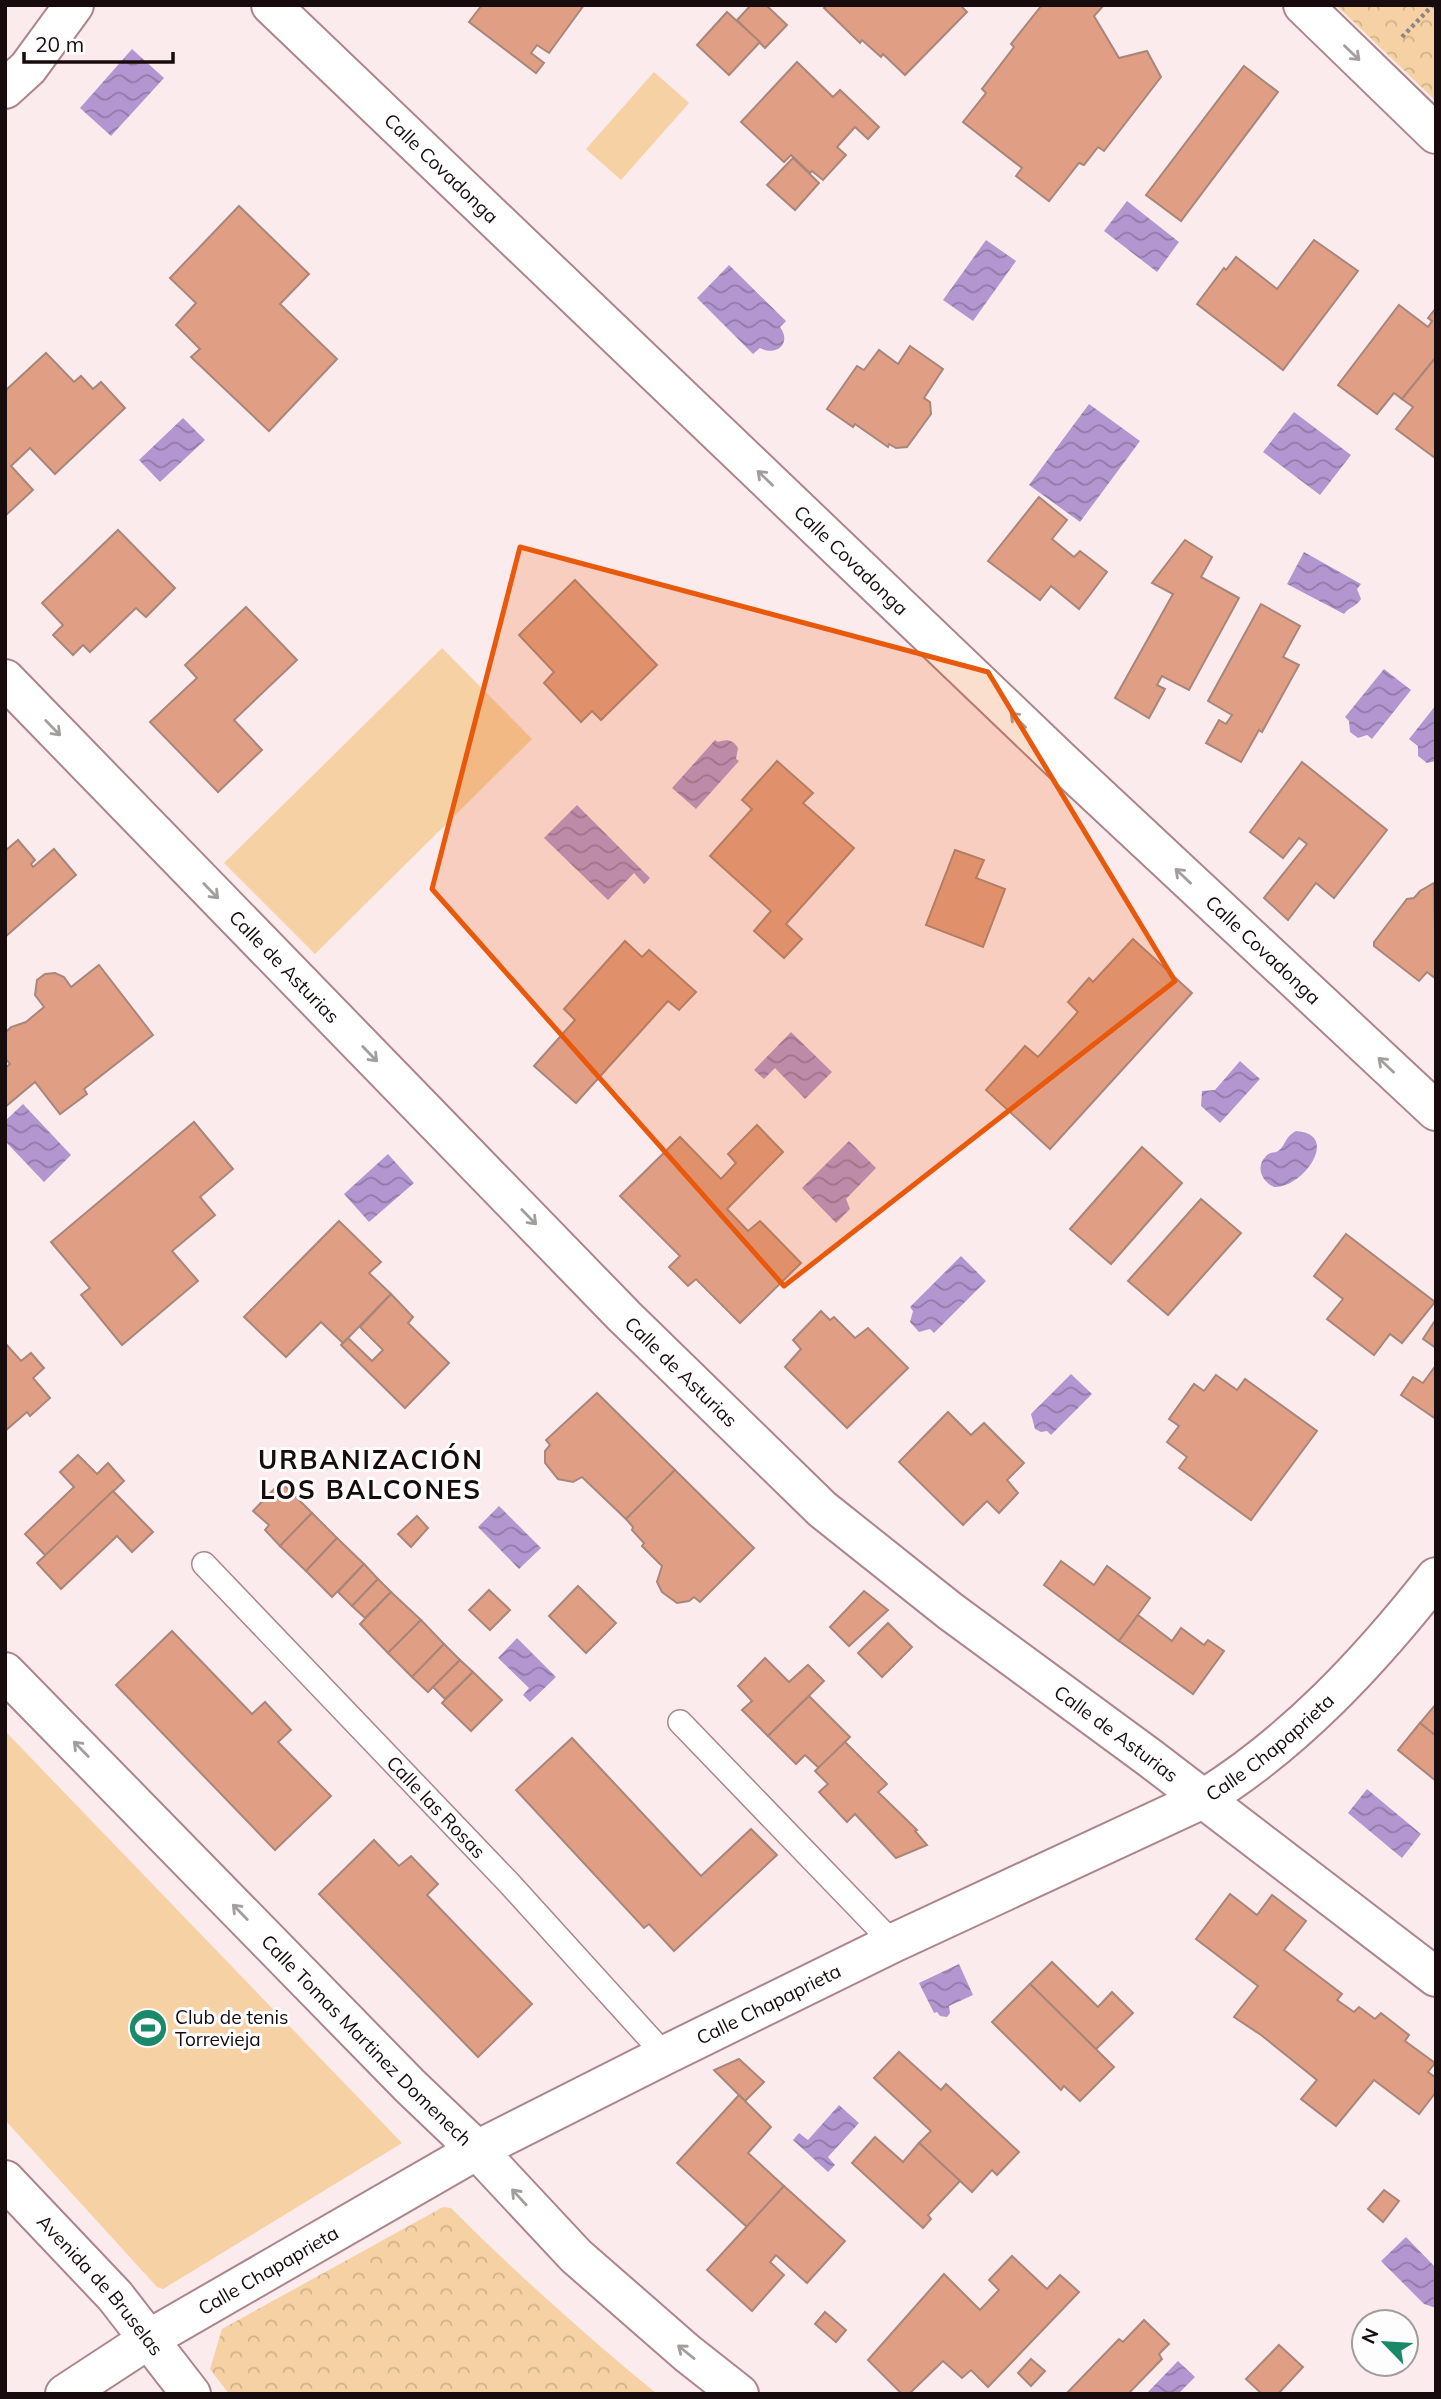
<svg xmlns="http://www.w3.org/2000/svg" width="1441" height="2399" viewBox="0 0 1441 2399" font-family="Mulish,sans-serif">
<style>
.green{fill:#f5d1a3}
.park{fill:url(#park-crowns)}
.water{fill:url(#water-waves)}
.building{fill:#e09e85;stroke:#a98679;stroke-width:2}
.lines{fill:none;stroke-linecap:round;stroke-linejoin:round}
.service-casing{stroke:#ac858a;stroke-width:26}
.minor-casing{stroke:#ac858a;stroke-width:42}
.path{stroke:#928385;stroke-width:4.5;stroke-dasharray:3.5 3.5;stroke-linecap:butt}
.service{stroke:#fff;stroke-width:23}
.minor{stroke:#fff;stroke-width:38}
.oneway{stroke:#a39d9e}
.marked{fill:#e8590c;fill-opacity:0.2;stroke:#e8590c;stroke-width:5;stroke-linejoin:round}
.labels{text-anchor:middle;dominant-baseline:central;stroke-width:6;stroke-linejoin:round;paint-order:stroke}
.street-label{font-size:19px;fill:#180b0d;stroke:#fdfdfd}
.poi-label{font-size:19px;fill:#180b0d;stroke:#fdfdfd;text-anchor:start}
.district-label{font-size:26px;font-weight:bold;letter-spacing:2px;fill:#180b0d;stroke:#fdfdfd}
</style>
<defs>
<pattern id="park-crowns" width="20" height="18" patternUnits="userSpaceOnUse" patternTransform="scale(1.75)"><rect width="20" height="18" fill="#f5d1a3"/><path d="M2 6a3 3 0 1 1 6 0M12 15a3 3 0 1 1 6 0" fill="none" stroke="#d1b28b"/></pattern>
<pattern id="water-waves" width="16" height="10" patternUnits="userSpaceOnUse" patternTransform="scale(1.75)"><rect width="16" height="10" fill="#b396d0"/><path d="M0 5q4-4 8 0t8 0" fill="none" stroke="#9179a7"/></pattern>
</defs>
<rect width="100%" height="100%" fill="#fcebed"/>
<g class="green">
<path d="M 654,72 L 689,103 L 621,180 L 586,149 Z"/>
<path d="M 442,648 L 532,739 L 315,954 L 224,863 Z"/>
<path d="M 5,1731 L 402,2143 L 163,2289 L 157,2287 L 5,2120 Z"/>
</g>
<g class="park">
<path d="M 1336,5 L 1436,5 L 1436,101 Z"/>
<path d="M 443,2207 L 451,2208 C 517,2274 585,2335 657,2394 L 229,2394 L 210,2369 L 222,2329 Z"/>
</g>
<g class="water">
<path d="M 132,49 L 164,78 L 111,136 L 80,108 Z"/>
<path d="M 1127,201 L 1179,242 L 1157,272 L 1104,231 Z"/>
<path d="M 986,240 L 1016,261 L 973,321 L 943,300 Z"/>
<path d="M 729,265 L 786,321 L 780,327 C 792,343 777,357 760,348 L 753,354 L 697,298 Z"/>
<path d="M 1089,404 L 1140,441 L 1080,522 L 1029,485 Z"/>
<path d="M 1294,412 L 1351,455 L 1320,495 L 1263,452 Z"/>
<path d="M 183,418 L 205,440 L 160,482 L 139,460 Z"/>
<path d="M 1304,552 L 1361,584 L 1357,589 L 1361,599 C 1356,607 1349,607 1344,614 L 1287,584 Z"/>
<path d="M 1384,669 L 1411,690 L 1372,739 L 1367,735 L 1358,738 L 1350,732 L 1349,721 L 1345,717 Z"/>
<path d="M 1436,705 L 1436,761 L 1427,763 L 1418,756 L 1418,746 L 1409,739 Z"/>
<path d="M 715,740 L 718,742 C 726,739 733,739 738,748 L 736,759 L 739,761 L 696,809 L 672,788 Z"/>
<path d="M 577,805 L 650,878 L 644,884 L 634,873 L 608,900 L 544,838 Z"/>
<path d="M 791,1032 L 832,1072 L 805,1099 L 775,1068 L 764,1079 L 754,1070 Z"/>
<path d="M 1240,1061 L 1260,1079 L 1220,1123 L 1201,1106 L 1202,1091 L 1215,1090 Z"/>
<path d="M 23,1104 L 71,1155 L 44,1182 L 5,1141 L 5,1121 Z"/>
<path d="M 1296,1131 C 1342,1134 1302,1189 1274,1187 C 1261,1181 1255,1166 1267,1155 C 1272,1151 1272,1154 1278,1151 C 1286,1146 1284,1137 1296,1131 Z"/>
<path d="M 849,1141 L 876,1168 L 846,1199 L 850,1209 L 836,1223 L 802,1188 Z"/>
<path d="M 388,1154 L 414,1183 L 369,1222 L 344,1194 Z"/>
<path d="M 961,1256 L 986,1281 L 934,1333 L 930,1329 L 919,1332 L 910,1322 L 913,1311 L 910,1307 Z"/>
<path d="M 1071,1374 L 1092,1394 L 1051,1435 L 1047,1431 L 1041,1432 L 1035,1429 L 1031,1414 Z"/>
<path d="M 499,1506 L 541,1548 L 519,1569 L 478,1527 Z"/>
<path d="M 517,1638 L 556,1677 L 530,1702 L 523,1695 L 529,1688 L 498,1658 Z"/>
<path d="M 1367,1789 L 1421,1834 L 1402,1858 L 1348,1813 Z"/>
<path d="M 959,1964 L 973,1995 L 949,2006 L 950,2013 L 947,2017 L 940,2016 L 937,2012 L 934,2013 L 919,1983 Z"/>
<path d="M 839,2105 L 859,2123 L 828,2157 L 835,2165 L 828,2172 L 793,2140 L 799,2133 L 808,2140 Z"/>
<path d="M 1406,2237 L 1436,2268 L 1436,2308 L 1424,2304 L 1381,2261 Z"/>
<path d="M 1178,2361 L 1195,2377 L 1178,2394 L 1146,2394 Z"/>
</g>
<g class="building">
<path d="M 482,5 L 584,5 L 549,53 L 537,45 L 531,53 L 544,63 L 536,73 L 469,22 Z"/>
<path d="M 751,5 L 766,5 L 787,25 L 765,48 L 737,20 Z"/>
<path d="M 827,5 L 960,5 L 967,12 L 905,75 L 883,54 L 881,57 L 862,40 L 860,43 L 824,8 Z"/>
<path d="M 1042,5 L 1104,5 L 1094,16 L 1119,58 L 1147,51 L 1161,77 L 1104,151 L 1098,147 L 1084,165 L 1079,163 L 1049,201 L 1016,176 L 1022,168 L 963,122 L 986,93 L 982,89 L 1014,47 L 1011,44 Z"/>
<path d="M 727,12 L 760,42 L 729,75 L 697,45 Z"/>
<path d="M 797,62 L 833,97 L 840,90 L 879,127 L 868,139 L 855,127 L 837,147 L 846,155 L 823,180 L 812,171 L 810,173 L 791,155 L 784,162 L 741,122 Z"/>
<path d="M 1244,66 L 1278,92 L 1181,221 L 1146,195 Z"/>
<path d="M 793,158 L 819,183 L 795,210 L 767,185 Z"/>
<path d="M 239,206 L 309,274 L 280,304 L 337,359 L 269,431 L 191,357 L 200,349 L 176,325 L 196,303 L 170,278 Z"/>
<path d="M 1314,240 L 1358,271 L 1283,370 L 1197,304 L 1224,268 L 1226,270 L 1236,257 L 1277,289 Z"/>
<path d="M 1399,305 L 1428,327 L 1432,321 L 1428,318 L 1436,308 L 1436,357 L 1402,399 L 1394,393 L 1377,414 L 1338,385 Z"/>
<path d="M 910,346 L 943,369 L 924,398 L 930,402 L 931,414 L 907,447 L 896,448 L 889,444 L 888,447 L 855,424 L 853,427 L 827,409 L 857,366 L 864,370 L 879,350 L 898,364 Z"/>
<path d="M 46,353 L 74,382 L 81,376 L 93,389 L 101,382 L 125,408 L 55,474 L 30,448 L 11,466 L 33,490 L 5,516 L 5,391 Z"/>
<path d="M 1436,357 L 1436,457 L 1435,458 L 1396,429 L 1413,407 L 1402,399 Z"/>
<path d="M 1039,497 L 1067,520 L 1052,539 L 1074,557 L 1080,551 L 1107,572 L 1079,609 L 1051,586 L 1040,600 L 988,561 Z"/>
<path d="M 118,530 L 175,588 L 146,617 L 136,608 L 90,652 L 83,645 L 73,655 L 53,635 L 63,625 L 42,603 Z"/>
<path d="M 1185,540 L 1212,557 L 1201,577 L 1239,598 L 1189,690 L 1162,676 L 1157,685 L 1165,689 L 1149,718 L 1115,698 L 1173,594 L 1152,583 Z"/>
<path d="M 575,580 L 657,665 L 601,720 L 592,711 L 581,722 L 544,683 L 554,672 L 519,635 Z"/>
<path d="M 1261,604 L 1300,626 L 1283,657 L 1299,665 L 1262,732 L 1259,730 L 1241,762 L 1206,743 L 1219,720 L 1226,724 L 1232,715 L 1208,701 Z"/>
<path d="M 246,607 L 297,660 L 234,720 L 262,750 L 218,792 L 150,722 L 197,678 L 185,665 Z"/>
<path d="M 777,761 L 813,793 L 803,803 L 854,848 L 786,924 L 802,939 L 784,958 L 754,931 L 771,911 L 710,856 L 752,809 L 742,800 Z"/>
<path d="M 1302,762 L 1387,830 L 1334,898 L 1316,883 L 1288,920 L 1264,898 L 1307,844 L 1299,838 L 1283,858 L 1250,832 Z"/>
<path d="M 18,840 L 35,860 L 31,864 L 33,867 L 54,849 L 76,875 L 5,937 L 5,851 Z"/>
<path d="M 955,850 L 984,860 L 976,878 L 1005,889 L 983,947 L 926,925 Z"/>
<path d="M 1434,883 L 1436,979 L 1427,972 L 1419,981 L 1374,946 L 1374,942 L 1407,899 L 1414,898 L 1420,891 Z"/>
<path d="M 1133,939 L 1192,993 L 1050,1149 L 986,1090 L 1025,1046 L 1038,1057 L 1078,1012 L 1068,1002 L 1089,978 L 1093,982 Z"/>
<path d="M 625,941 L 642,957 L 649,950 L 696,992 L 679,1010 L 668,1001 L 576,1103 L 534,1066 L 575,1020 L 564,1009 Z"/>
<path d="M 99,965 L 153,1035 L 84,1089 L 87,1094 L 60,1114 L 35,1082 L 5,1107 L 5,1068 L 10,1064 L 5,1058 L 5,1033 L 11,1027 L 26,1022 L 44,1007 L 35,995 L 37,980 L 45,974 L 55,973 L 64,977 L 71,987 Z"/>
<path d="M 194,1122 L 233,1169 L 200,1197 L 215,1215 L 172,1251 L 198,1281 L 122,1345 L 81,1295 L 90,1288 L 51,1242 Z"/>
<path d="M 757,1125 L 783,1152 L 727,1209 L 748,1231 L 760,1221 L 801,1263 L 740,1323 L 696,1279 L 688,1286 L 669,1267 L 680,1256 L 620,1196 L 680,1137 L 721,1179 L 736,1163 L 728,1154 Z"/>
<path d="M 1142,1147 L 1182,1183 L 1111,1264 L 1070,1229 Z"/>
<path d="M 1201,1199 L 1241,1233 L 1168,1315 L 1128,1281 Z"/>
<path d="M 339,1221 L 381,1262 L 369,1273 L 391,1294 L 343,1343 L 321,1322 L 286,1357 L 244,1317 Z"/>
<path d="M 1346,1234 L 1435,1302 L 1402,1343 L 1390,1334 L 1374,1355 L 1327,1319 L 1343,1299 L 1314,1276 Z"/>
<path d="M 391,1294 L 413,1317 L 408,1323 L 449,1363 L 405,1408 L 341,1345 L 348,1338 L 372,1361 L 383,1350 L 360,1327 Z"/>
<path d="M 821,1311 L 830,1320 L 834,1317 L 855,1338 L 868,1328 L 908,1368 L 847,1428 L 785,1367 L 801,1349 L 793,1340 Z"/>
<path d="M 1436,1319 L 1436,1348 L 1423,1339 Z"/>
<path d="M 5,1343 L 21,1361 L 31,1353 L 44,1368 L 33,1378 L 50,1398 L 30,1416 L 27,1412 L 5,1431 Z"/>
<path d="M 1436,1365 L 1436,1419 L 1401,1395 L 1413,1377 L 1423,1383 Z"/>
<path d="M 1216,1375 L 1237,1390 L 1245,1379 L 1317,1431 L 1251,1520 L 1179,1468 L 1187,1457 L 1167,1442 L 1179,1426 L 1169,1419 L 1194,1384 L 1204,1391 Z"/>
<path d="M 597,1393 L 675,1470 L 626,1519 L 582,1477 L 573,1482 L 558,1479 L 545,1463 L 545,1451 L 550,1445 L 546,1440 Z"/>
<path d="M 948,1412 L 971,1435 L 984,1423 L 1024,1463 L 1007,1480 L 1018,1493 L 999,1513 L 987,1501 L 963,1525 L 899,1462 Z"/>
<path d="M 78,1455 L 97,1474 L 108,1463 L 124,1481 L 46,1556 L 25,1534 L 74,1487 L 60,1472 Z"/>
<path d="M 675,1470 L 754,1548 L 700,1602 L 694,1597 L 689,1601 L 677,1603 L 662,1592 L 657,1582 L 662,1566 L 642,1546 L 644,1543 L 632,1530 L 633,1527 L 626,1519 Z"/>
<path d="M 281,1482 L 312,1513 L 280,1546 L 265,1530 L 269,1525 L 253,1511 Z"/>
<path d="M 113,1491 L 153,1532 L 132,1552 L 117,1536 L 61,1589 L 37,1563 Z"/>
<path d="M 312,1513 L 337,1538 L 306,1571 L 280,1546 Z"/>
<path d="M 417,1516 L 428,1528 L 411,1547 L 398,1534 Z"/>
<path d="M 337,1538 L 364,1564 L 332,1597 L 306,1571 Z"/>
<path d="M 1061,1561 L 1094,1585 L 1107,1566 L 1150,1598 L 1119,1641 L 1044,1585 Z"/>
<path d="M 364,1564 L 378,1579 L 352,1606 L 338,1592 Z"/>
<path d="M 378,1579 L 391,1592 L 365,1618 L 352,1606 Z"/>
<path d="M 578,1586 L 616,1623 L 586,1653 L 549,1616 Z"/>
<path d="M 489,1590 L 510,1610 L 490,1630 L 469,1610 Z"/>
<path d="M 864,1591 L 888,1610 L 849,1646 L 830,1627 Z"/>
<path d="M 391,1592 L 421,1620 L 388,1653 L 360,1624 Z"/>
<path d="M 1138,1615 L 1172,1641 L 1181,1628 L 1204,1645 L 1208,1640 L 1224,1651 L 1193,1694 L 1119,1641 Z"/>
<path d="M 421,1620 L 444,1644 L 412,1677 L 388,1653 Z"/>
<path d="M 888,1623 L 912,1647 L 882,1677 L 858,1653 Z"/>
<path d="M 172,1631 L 252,1714 L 265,1702 L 291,1730 L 278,1742 L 331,1796 L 275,1850 L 116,1685 Z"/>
<path d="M 444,1644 L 460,1660 L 428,1692 L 412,1677 Z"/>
<path d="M 765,1658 L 789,1682 L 808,1665 L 824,1681 L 768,1736 L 742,1710 L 752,1701 L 738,1686 Z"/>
<path d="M 460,1660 L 473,1672 L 445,1699 L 433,1687 Z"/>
<path d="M 473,1672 L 502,1700 L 471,1731 L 442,1703 Z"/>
<path d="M 809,1696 L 850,1737 L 819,1768 L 805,1755 L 796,1764 L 768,1736 Z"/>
<path d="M 1436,1704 L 1436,1736 L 1420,1723 Z"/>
<path d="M 1420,1723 L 1436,1736 L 1436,1781 L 1398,1750 Z"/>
<path d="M 572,1738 L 701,1876 L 751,1829 L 777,1855 L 674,1951 L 649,1924 L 644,1928 L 516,1790 Z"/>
<path d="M 845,1742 L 887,1784 L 878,1792 L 917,1830 L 915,1831 L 927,1845 L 896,1858 L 855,1814 L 847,1822 L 819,1792 L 828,1784 L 815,1771 Z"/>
<path d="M 374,1840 L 399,1866 L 411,1856 L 438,1884 L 427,1895 L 532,2004 L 478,2057 L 319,1894 Z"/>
<path d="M 1230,1894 L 1257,1915 L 1272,1895 L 1306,1921 L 1284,1950 L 1342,1994 L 1337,2000 L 1354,2012 L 1359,2007 L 1375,2019 L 1381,2013 L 1409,2035 L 1405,2041 L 1435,2063 L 1428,2072 L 1436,2078 L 1436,2092 L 1419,2114 L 1374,2080 L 1336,2126 L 1301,2099 L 1317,2080 L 1261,2035 L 1234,2017 L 1258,1986 L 1196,1939 Z"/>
<path d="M 1052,1962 L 1098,2007 L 1112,1992 L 1133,2013 L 1096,2049 L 1030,1984 Z"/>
<path d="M 1030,1984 L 1114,2067 L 1080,2101 L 1064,2086 L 1061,2090 L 992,2022 Z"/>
<path d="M 899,2052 L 941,2090 L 946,2084 L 1019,2152 L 997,2175 L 992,2170 L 972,2192 L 919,2143 L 931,2131 L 874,2078 Z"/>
<path d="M 739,2059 L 764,2082 L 745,2101 L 714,2070 Z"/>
<path d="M 739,2095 L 771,2127 L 748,2153 L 784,2186 L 747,2227 L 677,2163 Z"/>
<path d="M 875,2137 L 903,2162 L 919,2143 L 960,2181 L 928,2215 L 931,2219 L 923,2228 L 852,2163 Z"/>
<path d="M 784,2186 L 845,2241 L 807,2283 L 776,2255 L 770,2262 L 784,2275 L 752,2311 L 707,2270 Z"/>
<path d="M 1384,2190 L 1399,2201 L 1383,2222 L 1368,2209 Z"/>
<path d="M 1012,2256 L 1047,2289 L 1060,2275 L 1079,2292 L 988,2387 L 971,2370 L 962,2378 L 943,2361 L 909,2394 L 902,2394 L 868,2360 L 944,2274 L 980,2310 L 999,2290 L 989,2280 Z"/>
<path d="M 825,2312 L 846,2330 L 836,2342 L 815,2324 Z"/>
<path d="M 1144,2320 L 1169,2344 L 1159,2354 L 1162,2359 L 1128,2394 L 1066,2394 L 1119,2339 L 1123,2342 Z"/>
<path d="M 1279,2345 L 1303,2367 L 1278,2394 L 1262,2394 L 1246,2379 Z"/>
<path d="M 1031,2359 L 1045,2371 L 1031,2386 L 1018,2373 Z"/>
</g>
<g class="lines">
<g class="service-casing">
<g id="service">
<path id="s1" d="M 204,1564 L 509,1883 L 665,2055"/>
<path d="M 680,1722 L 893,1943"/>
</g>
</g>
<g class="minor-casing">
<g id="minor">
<path id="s2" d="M 271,5 L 1060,760 L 1436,1111"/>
<path d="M 1303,5 L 1436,134"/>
<path d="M 5,89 L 28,68 L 74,5"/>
<path id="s3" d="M 5,679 L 624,1316 L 822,1509 L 950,1611 L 1150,1758 L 1436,1977"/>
<path id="s4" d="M 5,1672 L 410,2086 L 477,2150 L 576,2256 L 687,2353 L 739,2394"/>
<path id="s5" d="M 5,2180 L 115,2296 L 191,2394"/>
<path id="s6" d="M 65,2394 L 149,2339 L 477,2150 L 665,2055 L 893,1943 L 1203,1799 C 1294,1743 1370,1661 1436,1577"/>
</g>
</g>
<path class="path" d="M 1402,37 L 1433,5"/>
<use href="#service" class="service"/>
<use href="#minor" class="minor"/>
</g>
<defs><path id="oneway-shaft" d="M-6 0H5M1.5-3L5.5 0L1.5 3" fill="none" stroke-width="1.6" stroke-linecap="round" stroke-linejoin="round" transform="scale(1.75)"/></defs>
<g class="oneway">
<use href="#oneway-shaft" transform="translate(1352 53) rotate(44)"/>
<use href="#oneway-shaft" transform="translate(765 478) rotate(-136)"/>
<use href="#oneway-shaft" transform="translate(1018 720) rotate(-136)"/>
<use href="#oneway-shaft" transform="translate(53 728) rotate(46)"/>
<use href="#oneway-shaft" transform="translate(1183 876) rotate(-137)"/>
<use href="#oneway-shaft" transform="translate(211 891) rotate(46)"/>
<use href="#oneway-shaft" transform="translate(370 1054) rotate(46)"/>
<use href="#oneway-shaft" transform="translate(1386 1065) rotate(-137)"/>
<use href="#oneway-shaft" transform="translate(529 1217) rotate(46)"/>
<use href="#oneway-shaft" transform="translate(81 1749) rotate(-134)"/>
<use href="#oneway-shaft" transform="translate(240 1912) rotate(-134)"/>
<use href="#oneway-shaft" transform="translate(519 2197) rotate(-133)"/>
<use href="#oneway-shaft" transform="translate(686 2352) rotate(-141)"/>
</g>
<path class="marked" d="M 520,547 L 988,672 L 1175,981 L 784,1286 L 432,889 Z"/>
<defs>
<g id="stadium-disc" transform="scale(2.0125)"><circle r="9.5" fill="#1a8967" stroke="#fdfdfd"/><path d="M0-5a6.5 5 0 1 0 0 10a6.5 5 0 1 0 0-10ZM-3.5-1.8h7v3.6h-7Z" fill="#fff"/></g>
</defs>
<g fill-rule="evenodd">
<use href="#stadium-disc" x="148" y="2028"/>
</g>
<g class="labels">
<g class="street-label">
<text stroke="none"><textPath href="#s2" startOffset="236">Calle Covadonga</textPath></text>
<text stroke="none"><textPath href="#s2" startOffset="803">Calle Covadonga</textPath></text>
<text stroke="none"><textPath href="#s2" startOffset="1370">Calle Covadonga</textPath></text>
<text stroke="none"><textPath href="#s3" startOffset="401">Calle de Asturias</textPath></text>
<text stroke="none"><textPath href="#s3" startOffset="968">Calle de Asturias</textPath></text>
<text stroke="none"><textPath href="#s3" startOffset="1535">Calle de Asturias</textPath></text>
<text stroke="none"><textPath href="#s6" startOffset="1370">Calle Chapaprieta</textPath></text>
<text stroke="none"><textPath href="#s1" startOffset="336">Calle las Rosas</textPath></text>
<text stroke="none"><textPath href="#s6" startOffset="805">Calle Chapaprieta</textPath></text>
<text stroke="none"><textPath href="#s4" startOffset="516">Calle Tomas Martinez Domenech</textPath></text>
<text stroke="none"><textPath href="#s6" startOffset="238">Calle Chapaprieta</textPath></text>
<text stroke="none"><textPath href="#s5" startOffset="142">Avenida de Bruselas</textPath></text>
</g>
<g class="poi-label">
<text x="175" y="2017">Club de tenis<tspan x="175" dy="22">Torrevieja</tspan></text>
</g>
<g class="district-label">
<text x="371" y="1459">URBANIZACIÓN<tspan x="371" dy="30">LOS BALCONES</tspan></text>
</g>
</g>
<rect width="1441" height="2399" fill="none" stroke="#180b0d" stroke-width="14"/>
<g transform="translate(1385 2343) rotate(295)"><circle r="33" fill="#fdfdfd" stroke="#a19c9d" stroke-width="2"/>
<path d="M0-5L12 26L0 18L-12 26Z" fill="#1a8967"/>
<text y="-10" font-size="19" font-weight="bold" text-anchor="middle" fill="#180b0d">N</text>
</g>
<path d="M24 52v10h149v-10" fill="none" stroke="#180b0d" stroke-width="3.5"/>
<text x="35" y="52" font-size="21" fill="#180b0d" stroke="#fdfdfd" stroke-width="5" paint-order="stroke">20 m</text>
</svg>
